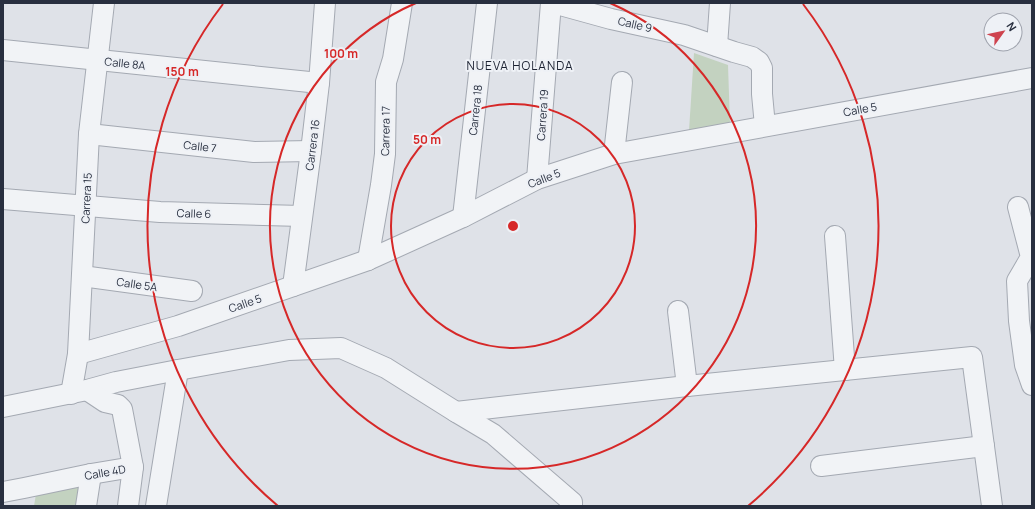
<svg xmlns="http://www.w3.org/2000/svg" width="1035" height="509" viewBox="0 0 1035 509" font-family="Manrope,sans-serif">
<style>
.park{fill:#c3d2c0}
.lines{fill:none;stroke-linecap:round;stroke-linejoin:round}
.minor-casing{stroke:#a4a9b2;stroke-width:22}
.minor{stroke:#f1f3f6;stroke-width:20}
.ring{fill:none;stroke:#d62828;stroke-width:2}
.labels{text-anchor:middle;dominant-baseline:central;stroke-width:4;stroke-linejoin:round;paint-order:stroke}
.street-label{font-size:11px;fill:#282f3f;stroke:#eef1f6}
.neighbourhood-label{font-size:12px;letter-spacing:1px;fill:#1a2030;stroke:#eef1f6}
.centre{fill:#d62828;stroke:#eef1f6;stroke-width:2}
.ring-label{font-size:12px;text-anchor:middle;font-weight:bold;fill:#d62828;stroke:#eef1f6;stroke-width:4;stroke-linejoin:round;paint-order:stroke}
</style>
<rect width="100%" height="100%" fill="#dfe2e8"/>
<g class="park">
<path d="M 694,53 L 728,65 L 730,124 L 689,131 Z"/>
<path d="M 84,484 L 82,506 L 34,506 L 36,494 Z"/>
</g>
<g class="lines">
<g class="minor-casing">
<g id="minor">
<path d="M 553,3 L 611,19 L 684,35 L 734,52 L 752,57 L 759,62 L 762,68 L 762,94 L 765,126"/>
<path d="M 717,46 L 720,3"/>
<path d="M 3,50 L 319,83"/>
<path d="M 89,134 L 254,152 L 311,151"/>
<path d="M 614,154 L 622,82"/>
<path d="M 537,179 L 551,3"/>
<path d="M 3,199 L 160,212 L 302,216"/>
<path d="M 1018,207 L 1031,257 L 1017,281 L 1019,321 L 1025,365 L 1032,385"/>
<path d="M 463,217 L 487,3"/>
<path d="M 835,236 L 845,370"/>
<path d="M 368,260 L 381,185 L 385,154 L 386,82 L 393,59 L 402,3"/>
<path d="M 82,276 L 192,291"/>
<path d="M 293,286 L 311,151 L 319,83 L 325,3"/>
<path d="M 678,311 L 687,386"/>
<path d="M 78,354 L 178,326 L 368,260 L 463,217 L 537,179 L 614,154 L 1032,78"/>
<path d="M 71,394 L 78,354 L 89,134 L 104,3"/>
<path d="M 3,407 L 87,390 L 116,382 L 178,370 L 289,350 L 341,348 L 386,368 L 456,412 L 493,434 L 572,502 L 572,506"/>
<path d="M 456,412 L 687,386 L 972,357 L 992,506"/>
<path d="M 821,466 L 984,446"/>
<path d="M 3,492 L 24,488 L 91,474 L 133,467 L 122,409 L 118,405 L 105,402 L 87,390"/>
<path d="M 86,506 L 91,474"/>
<path d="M 128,506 L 133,467"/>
<path d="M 156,506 L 178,370"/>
</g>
</g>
<use href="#minor" class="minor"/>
</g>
<g class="ring">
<circle cx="513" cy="226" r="122"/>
<path d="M610 3A243 243 0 1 1 416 3"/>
<path d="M278 506A365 365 0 0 1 223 4M803 4A365 365 0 0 1 748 506"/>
</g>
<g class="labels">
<g class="street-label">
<text transform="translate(635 24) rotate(13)">Calle 9</text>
<text transform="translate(125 63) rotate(6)">Calle 8A</text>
<text transform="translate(860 109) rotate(-10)">Calle 5</text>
<text transform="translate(475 110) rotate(-84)">Carrera 18</text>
<text transform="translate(542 115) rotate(-86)">Carrera 19</text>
<text transform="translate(385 131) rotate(-89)">Carrera 17</text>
<text transform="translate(312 145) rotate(-83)">Carrera 16</text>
<text transform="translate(200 146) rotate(6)">Calle 7</text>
<text transform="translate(544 178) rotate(-21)">Calle 5</text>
<text transform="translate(86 198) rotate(-87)">Carrera 15</text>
<text transform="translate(194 213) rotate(2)">Calle 6</text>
<text transform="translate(137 284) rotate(8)">Calle 5A</text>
<text transform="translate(245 303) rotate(-19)">Calle 5</text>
<text transform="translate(105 472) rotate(-10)">Calle 4D</text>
</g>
<g class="neighbourhood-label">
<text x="520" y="65">NUEVA HOLANDA</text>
</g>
</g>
<circle cx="513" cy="226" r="6" class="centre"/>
<g class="ring-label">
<text x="341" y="58">100 m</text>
<text x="182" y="76">150 m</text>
<text x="427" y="144">50 m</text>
</g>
<rect width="1035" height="509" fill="none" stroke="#282f3f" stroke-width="8"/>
<g transform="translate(1003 32) rotate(57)"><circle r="19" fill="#eef1f6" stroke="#9fa3ad"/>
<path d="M0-3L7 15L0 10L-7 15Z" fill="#ce434e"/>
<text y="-6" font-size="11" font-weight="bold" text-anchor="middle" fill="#282f3f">N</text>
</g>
</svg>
